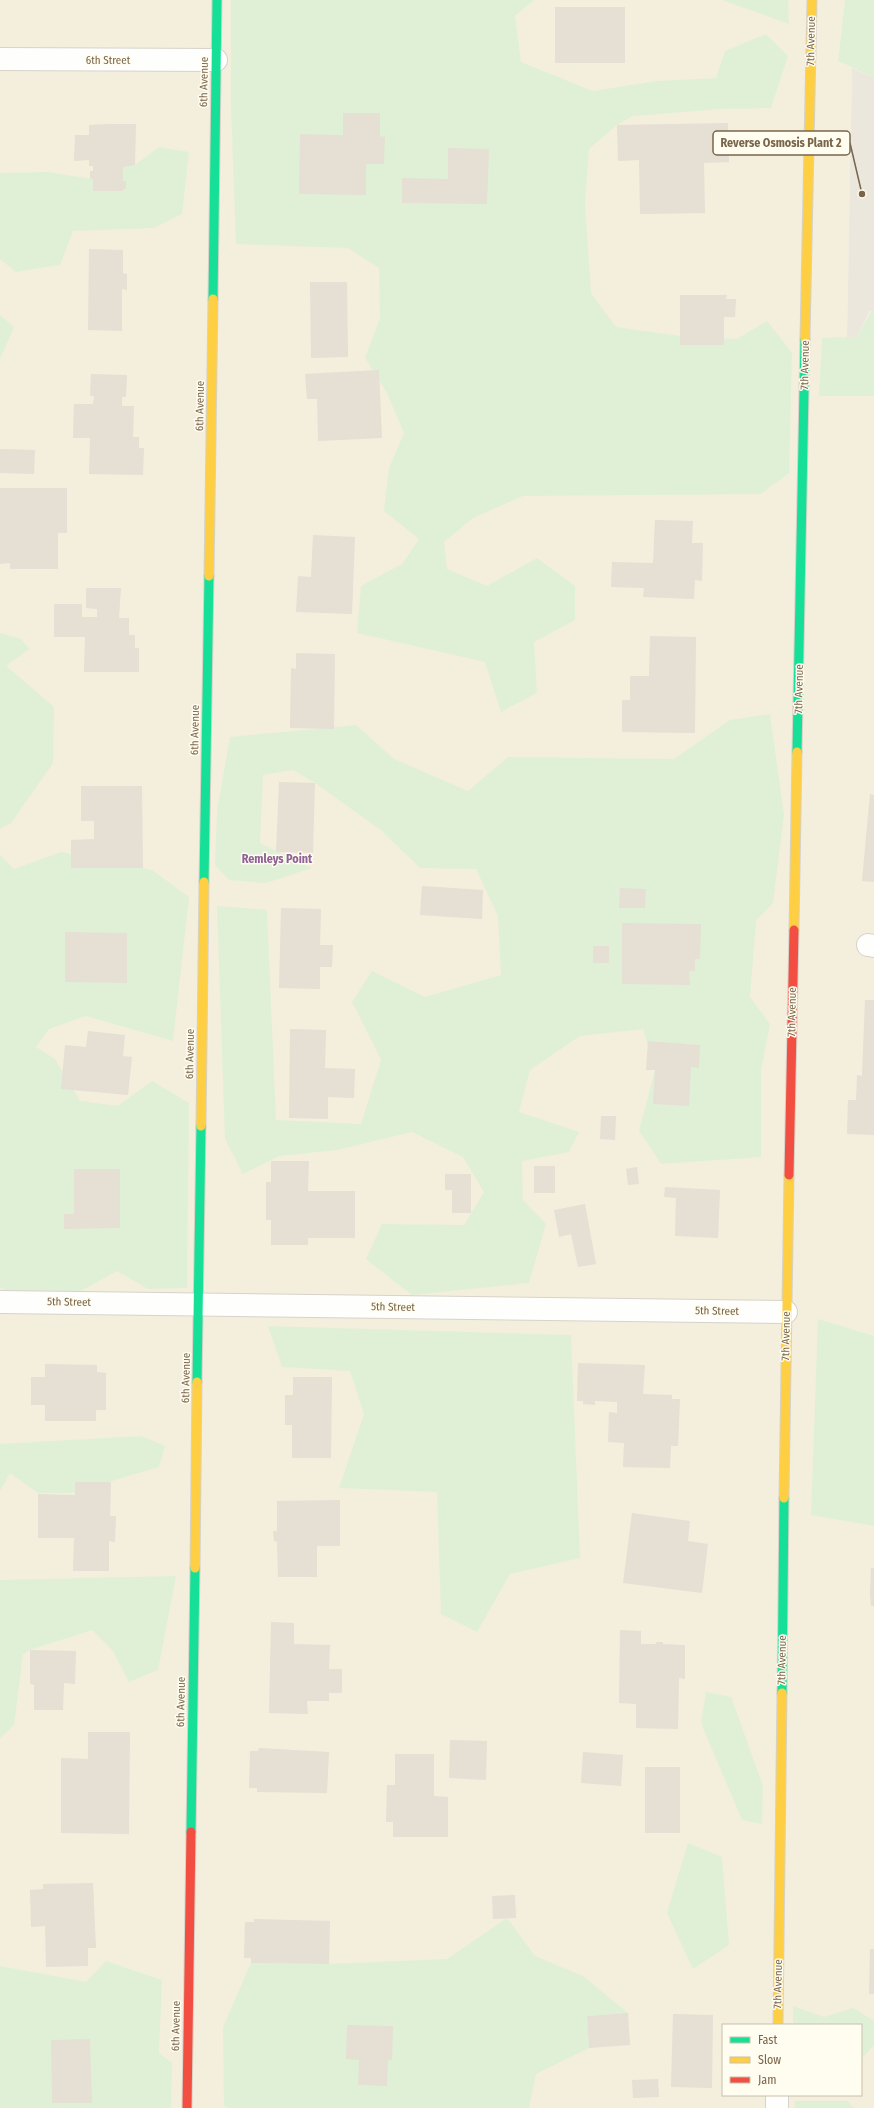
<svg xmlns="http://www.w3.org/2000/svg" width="874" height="2108" viewBox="0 0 874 2108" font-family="'Fira Sans Condensed',sans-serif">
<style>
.residential{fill:#f4eedd;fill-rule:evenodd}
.industrial{fill:#ebe7dd}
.green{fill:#e0f0d7}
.building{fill:#e5dfd4}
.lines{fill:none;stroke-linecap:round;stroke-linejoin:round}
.street-casing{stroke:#d7d3cb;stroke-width:24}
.fast-casing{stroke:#d6d2c7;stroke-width:11}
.slow-casing{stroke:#d6d2c7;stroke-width:11}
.jam-casing{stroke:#d6d2c7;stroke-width:11}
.street{stroke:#fefefc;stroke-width:22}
.fast{stroke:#16e098;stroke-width:9}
.slow{stroke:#ffcf43;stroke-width:9}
.jam{stroke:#f24e42;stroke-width:9}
.labels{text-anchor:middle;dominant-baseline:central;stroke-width:3;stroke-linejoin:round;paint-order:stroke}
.street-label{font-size:11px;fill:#79654a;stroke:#fffcf0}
.neighbourhood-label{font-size:12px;font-weight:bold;fill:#8e6295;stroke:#fffcf0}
.leader{fill:none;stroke:#79654a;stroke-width:1.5}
.callout-dot{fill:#79654a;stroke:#fffcf0;stroke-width:1.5}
.callout{fill:#fffcf0;stroke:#79654a;stroke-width:1.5}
.callout-label{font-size:12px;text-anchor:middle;font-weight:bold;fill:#79654a}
</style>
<rect width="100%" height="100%" fill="#f8f6ed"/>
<path class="residential" d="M 0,0 L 845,0 L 838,61 L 852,68 L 847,338 L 822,338 L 874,395 L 874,2108 L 0,2108 ZM 723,2025 L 861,2025 L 861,2095 L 723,2095 Z"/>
<path class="industrial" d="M 852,68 L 870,76 L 874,74 L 874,311 L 870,311 L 857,337 L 847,338 Z"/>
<g class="green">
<path d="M 231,0 L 534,0 L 515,16 L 521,62 L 593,91 L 657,81 L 716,78 L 725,51 L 766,34 L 788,56 L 771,108 L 721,109 L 633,116 L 617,125 L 589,149 L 585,203 L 591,293 L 616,327 L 680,336 L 737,339 L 767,321 L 792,353 L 789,473 L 761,494 L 523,496 L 473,518 L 444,542 L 447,569 L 487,586 L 537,558 L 575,586 L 575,620 L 534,642 L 537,693 L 501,712 L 485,662 L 357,633 L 361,586 L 402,564 L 419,539 L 384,511 L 389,468 L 404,433 L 387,393 L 365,358 L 380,318 L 379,268 L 348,248 L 236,244 L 231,106 Z"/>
<path d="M 722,0 L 788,0 L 789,24 Z"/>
<path d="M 845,0 L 874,0 L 874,74 L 870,76 L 838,61 Z"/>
<path d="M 159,147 L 189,152 L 182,214 L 154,228 L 73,231 L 60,265 L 16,272 L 0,259 L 0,173 L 47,172 L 93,179 L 93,191 L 123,191 L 123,189 L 126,189 L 126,182 L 123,181 L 123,167 L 135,165 Z"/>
<path d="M 871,311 L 874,311 L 874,396 L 819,396 L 822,338 L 857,337 Z"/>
<path d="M 0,315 L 14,327 L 0,359 Z"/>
<path d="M 0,633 L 21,639 L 29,649 L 6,666 L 54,707 L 53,763 L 11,823 L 0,829 Z"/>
<path d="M 770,714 L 784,815 L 773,903 L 756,921 L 750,997 L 770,1024 L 761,1071 L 761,1157 L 661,1164 L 639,1131 L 655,1070 L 643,1029 L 580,1036 L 530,1070 L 519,1112 L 579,1132 L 569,1152 L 522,1161 L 523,1200 L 546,1224 L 529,1283 L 412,1295 L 366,1259 L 382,1224 L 464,1225 L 484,1192 L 463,1157 L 412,1132 L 337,1150 L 279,1156 L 243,1174 L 225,1139 L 217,906 L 267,910 L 276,1120 L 361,1124 L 381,1060 L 352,1002 L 372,971 L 425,997 L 501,975 L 498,916 L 476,869 L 420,868 L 382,831 L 315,783 L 293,770 L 263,775 L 260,843 L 312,868 L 266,883 L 229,880 L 215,865 L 217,811 L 230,737 L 356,725 L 394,759 L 468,791 L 508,757 L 674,759 L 730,720 Z"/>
<path d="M 61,852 L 152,870 L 189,897 L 173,1041 L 86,1016 L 49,1029 L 36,1047 L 55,1059 L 80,1101 L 118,1106 L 152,1081 L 189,1103 L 187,1288 L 148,1289 L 117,1271 L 79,1292 L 8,1292 L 0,1287 L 0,855 L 14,869 Z"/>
<path d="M 818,1319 L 874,1336 L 874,1526 L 811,1515 Z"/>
<path d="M 268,1326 L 571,1335 L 580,1558 L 510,1574 L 477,1632 L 441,1614 L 437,1492 L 339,1488 L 364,1414 L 350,1371 L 282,1367 Z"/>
<path d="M 141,1436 L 165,1446 L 159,1467 L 72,1493 L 38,1493 L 10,1473 L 0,1491 L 0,1444 Z"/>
<path d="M 176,1576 L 158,1670 L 129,1682 L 113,1651 L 92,1630 L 30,1650 L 23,1654 L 14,1725 L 0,1738 L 0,1580 Z"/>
<path d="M 706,1692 L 731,1697 L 763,1786 L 762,1824 L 742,1820 L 701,1723 Z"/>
<path d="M 688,1843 L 722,1857 L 729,1945 L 693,1969 L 667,1913 Z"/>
<path d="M 507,1918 L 535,1956 L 583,1976 L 628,2013 L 587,2016 L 589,2048 L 536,2074 L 529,2108 L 228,2108 L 224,2106 L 223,2027 L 251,1963 L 329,1964 L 447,1959 Z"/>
<path d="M 106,1961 L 162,1980 L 159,2053 L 172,2063 L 171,2108 L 0,2108 L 0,1966 L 86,1982 Z"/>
<path d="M 793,2006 L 824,2017 L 853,2008 L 874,2021 L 874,2045 L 861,2059 L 861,2025 L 793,2025 Z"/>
<path d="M 795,2101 L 848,2101 L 853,2108 L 795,2108 Z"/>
</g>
<g class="building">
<rect x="555" y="7" width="70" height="56"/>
<path d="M 343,113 L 380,113 L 380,137 L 385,136 L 384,164 L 366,164 L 366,195 L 299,194 L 300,134 L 343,135 Z"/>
<path d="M 728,123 L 729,162 L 704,163 L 705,213 L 640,214 L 639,160 L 618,161 L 617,125 Z"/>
<path d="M 109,124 L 136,124 L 135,165 L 123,167 L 123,181 L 126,181 L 126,189 L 123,189 L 123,191 L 93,191 L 93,179 L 90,179 L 90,171 L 93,171 L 93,166 L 89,166 L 89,160 L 74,161 L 75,135 L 89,135 L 89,125 Z"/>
<path d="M 448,148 L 489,149 L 487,204 L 402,203 L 402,178 L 448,179 Z"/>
<path d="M 89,249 L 123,250 L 123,273 L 127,274 L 127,290 L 122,289 L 122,331 L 88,330 Z"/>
<path d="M 310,282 L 347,282 L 348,357 L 311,358 Z"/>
<path d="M 680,295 L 727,295 L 726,299 L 736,299 L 735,317 L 724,317 L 724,345 L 680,345 Z"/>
<path d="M 379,370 L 382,438 L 318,441 L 317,399 L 307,399 L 305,374 Z"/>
<path d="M 91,374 L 127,375 L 126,397 L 122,397 L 122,406 L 134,406 L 133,437 L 139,437 L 139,448 L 144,448 L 143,475 L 89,474 L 90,438 L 73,438 L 74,404 L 93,404 L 94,396 L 90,396 Z"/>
<path d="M 0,449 L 35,450 L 34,474 L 0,473 Z"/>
<path d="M 0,488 L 67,488 L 67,533 L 58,533 L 58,569 L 10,569 L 10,563 L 0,564 Z"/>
<path d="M 655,520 L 693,521 L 692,543 L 703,543 L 702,581 L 695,580 L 694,599 L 643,597 L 644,588 L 611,587 L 612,562 L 653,563 Z"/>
<path d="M 313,535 L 355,537 L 352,614 L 296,612 L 298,576 L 311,577 Z"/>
<path d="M 86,588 L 121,588 L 119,618 L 129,618 L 129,635 L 135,635 L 135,648 L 139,648 L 139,672 L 84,672 L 85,637 L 54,637 L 54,604 L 82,604 L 82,617 L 97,617 L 97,609 L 86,608 Z"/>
<path d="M 650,636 L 696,637 L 695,733 L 622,732 L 622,700 L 630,700 L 630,676 L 649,676 Z"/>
<path d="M 296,653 L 335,654 L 334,729 L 290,728 L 291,668 L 296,669 Z"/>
<path d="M 279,782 L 315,783 L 313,853 L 276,852 Z"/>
<path d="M 81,786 L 142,786 L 143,868 L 71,868 L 71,840 L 94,839 L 94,821 L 81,821 Z"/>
<path d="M 870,794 L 874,795 L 874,882 L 862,881 Z"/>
<path d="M 422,886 L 483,890 L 482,919 L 420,915 Z"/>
<path d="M 620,888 L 646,889 L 645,908 L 619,908 Z"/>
<path d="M 281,908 L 321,909 L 320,945 L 333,945 L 332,967 L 320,967 L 320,989 L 279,988 Z"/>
<path d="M 622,923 L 701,924 L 700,959 L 695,959 L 695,971 L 689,971 L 690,985 L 622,984 Z"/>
<path d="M 65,932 L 127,933 L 127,983 L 65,982 Z"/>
<rect x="593" y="946" width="16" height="17"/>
<path d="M 865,1000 L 874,1000 L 874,1135 L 847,1134 L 848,1100 L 856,1100 L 857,1075 L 862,1076 Z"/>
<path d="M 290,1029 L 326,1030 L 325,1068 L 355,1069 L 354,1098 L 328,1097 L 328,1119 L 289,1118 Z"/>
<path d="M 88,1031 L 125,1035 L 123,1056 L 132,1057 L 128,1095 L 61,1089 L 65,1045 L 86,1047 Z"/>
<path d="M 648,1041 L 700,1045 L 699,1068 L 691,1067 L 689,1106 L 653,1104 L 655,1070 L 646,1070 Z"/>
<path d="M 601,1116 L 616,1116 L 615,1140 L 600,1139 Z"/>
<path d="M 271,1161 L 309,1161 L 308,1191 L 355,1191 L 355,1238 L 308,1238 L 308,1245 L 271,1245 L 271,1220 L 266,1220 L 266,1182 L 271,1182 Z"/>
<rect x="534" y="1166" width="21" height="27"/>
<path d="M 637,1167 L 639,1184 L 628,1185 L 626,1169 Z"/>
<path d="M 74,1169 L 120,1169 L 120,1228 L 64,1229 L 64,1214 L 74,1214 Z"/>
<path d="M 445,1174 L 471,1174 L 471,1213 L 452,1213 L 452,1190 L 445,1190 Z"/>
<path d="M 665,1187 L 720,1190 L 718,1238 L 675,1236 L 676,1198 L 664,1197 Z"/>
<path d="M 585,1204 L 596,1264 L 578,1267 L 571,1234 L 559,1237 L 554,1210 Z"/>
<path d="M 578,1363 L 645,1365 L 643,1394 L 672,1395 L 672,1399 L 680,1399 L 678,1446 L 671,1446 L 670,1468 L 623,1467 L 624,1443 L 608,1442 L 609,1412 L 617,1413 L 617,1402 L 595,1401 L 595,1405 L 583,1404 L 583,1401 L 577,1401 Z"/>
<path d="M 45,1364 L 97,1365 L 97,1372 L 106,1373 L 106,1410 L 96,1410 L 96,1421 L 45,1421 L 45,1405 L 31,1405 L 31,1377 L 45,1377 Z"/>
<path d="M 293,1377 L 332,1377 L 331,1458 L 292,1458 L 292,1425 L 285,1425 L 285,1395 L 293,1395 Z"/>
<path d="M 75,1482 L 111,1482 L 110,1516 L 116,1516 L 115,1542 L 109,1541 L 109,1571 L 73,1571 L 74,1538 L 38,1538 L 38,1494 L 75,1495 Z"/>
<path d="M 340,1500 L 340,1546 L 317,1546 L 317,1577 L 278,1577 L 277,1542 L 274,1541 L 273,1531 L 277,1531 L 277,1501 Z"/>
<path d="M 632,1513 L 690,1521 L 688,1541 L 708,1544 L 702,1593 L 623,1583 Z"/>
<path d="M 871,1568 L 874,1568 L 874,1606 L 871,1606 L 870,1594 Z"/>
<path d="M 271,1622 L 294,1623 L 294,1644 L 330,1645 L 329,1669 L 342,1669 L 342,1693 L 329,1693 L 329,1701 L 307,1701 L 308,1714 L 269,1713 Z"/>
<path d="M 620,1630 L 641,1631 L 641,1644 L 656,1644 L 656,1642 L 663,1642 L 663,1644 L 685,1645 L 685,1679 L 679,1678 L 678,1729 L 636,1728 L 636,1704 L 619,1703 Z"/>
<path d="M 30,1650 L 76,1651 L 75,1684 L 64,1683 L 63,1710 L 34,1710 L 34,1685 L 30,1684 Z"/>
<path d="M 88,1732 L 130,1732 L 129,1834 L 61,1833 L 61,1758 L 88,1759 Z"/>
<path d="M 450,1740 L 487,1741 L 486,1780 L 449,1778 Z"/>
<path d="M 259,1748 L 329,1752 L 327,1793 L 257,1792 L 257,1788 L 249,1788 L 250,1751 L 258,1751 Z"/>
<path d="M 583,1752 L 623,1755 L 621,1786 L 581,1783 Z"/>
<path d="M 395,1754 L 434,1754 L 434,1796 L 448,1797 L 448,1837 L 393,1837 L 393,1822 L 386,1822 L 387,1785 L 395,1785 Z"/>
<rect x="645" y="1767" width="35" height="66"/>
<path d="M 93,1883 L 96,1948 L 88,1948 L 88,1966 L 46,1967 L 45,1926 L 31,1927 L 30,1890 L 43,1889 L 43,1884 Z"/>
<path d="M 515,1895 L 516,1918 L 493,1919 L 492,1896 Z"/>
<path d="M 254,1919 L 330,1921 L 329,1964 L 251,1963 L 251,1958 L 244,1958 L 245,1922 L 254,1922 Z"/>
<path d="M 870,1949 L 874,1949 L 874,1994 L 869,1994 Z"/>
<path d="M 628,2013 L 630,2045 L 589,2048 L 587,2016 Z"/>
<path d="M 673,2014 L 713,2015 L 712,2088 L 671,2087 Z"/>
<path d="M 347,2025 L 393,2026 L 392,2060 L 388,2060 L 387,2086 L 358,2085 L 359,2060 L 346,2059 Z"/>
<path d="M 90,2039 L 92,2103 L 52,2103 L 51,2040 Z"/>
<path d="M 658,2079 L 659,2097 L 633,2098 L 632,2080 Z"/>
</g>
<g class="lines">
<g class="street-casing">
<g id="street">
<path d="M 0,59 L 216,60"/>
<path d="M 868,945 L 874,946"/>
<path d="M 0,1302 L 786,1312"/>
<path d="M 777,2108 L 777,2095"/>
</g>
</g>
<g class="fast-casing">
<g id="fast">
<path d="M 213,299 L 217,0"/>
<path d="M 797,752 L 805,339"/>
<path d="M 204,882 L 209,576"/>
<path d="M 197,1382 L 201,1126"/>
<path d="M 782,1693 L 784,1498"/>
<path d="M 191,1832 L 195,1568"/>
</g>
</g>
<g class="slow-casing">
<g id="slow">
<path d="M 805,339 L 812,0"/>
<path d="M 209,576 L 213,299"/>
<path d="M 794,930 L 797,752"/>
<path d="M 201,1126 L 204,882"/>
<path d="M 784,1498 L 789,1175"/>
<path d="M 195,1568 L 197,1382"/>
<path d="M 778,2025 L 782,1693"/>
</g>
</g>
<g class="jam-casing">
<g id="jam">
<path d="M 789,1175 L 794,930"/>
<path d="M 187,2108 L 191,1832"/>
</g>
</g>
<use href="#street" class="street"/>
<use href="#fast" class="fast"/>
<use href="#slow" class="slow"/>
<use href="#jam" class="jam"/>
</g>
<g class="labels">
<g class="street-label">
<text transform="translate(811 41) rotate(-89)">7th Avenue</text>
<text x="108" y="60">6th Street</text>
<text transform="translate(204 82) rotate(-89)">6th Avenue</text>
<text transform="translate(805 365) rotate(-89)">7th Avenue</text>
<text transform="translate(200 406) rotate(-89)">6th Avenue</text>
<text transform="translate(799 689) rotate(-89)">7th Avenue</text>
<text transform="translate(195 730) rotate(-89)">6th Avenue</text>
<text transform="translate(792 1012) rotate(-89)">7th Avenue</text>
<text transform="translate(190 1054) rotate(-89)">6th Avenue</text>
<text transform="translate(69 1302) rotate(1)">5th Street</text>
<text transform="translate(393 1307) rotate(1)">5th Street</text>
<text transform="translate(717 1311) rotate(1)">5th Street</text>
<text transform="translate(786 1336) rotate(-89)">7th Avenue</text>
<text transform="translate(186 1378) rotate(-89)">6th Avenue</text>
<text transform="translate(782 1660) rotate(-89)">7th Avenue</text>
<text transform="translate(181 1702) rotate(-89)">6th Avenue</text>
<text transform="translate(778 1984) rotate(-89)">7th Avenue</text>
<text transform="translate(176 2026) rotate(-89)">6th Avenue</text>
</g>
<g class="neighbourhood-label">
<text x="277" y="859">Remleys Point</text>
</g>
</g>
<path class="leader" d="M862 194L850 143"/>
<circle class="callout-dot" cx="862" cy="194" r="4"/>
<rect class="callout" x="713" y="131" width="137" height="24" rx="4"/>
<g class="callout-label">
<text x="781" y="147">Reverse Osmosis Plant 2</text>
</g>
<rect x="722" y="2024" width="140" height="72" fill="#fffcf0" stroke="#c9c0ae"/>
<rect x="730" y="2037" width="20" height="6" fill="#16e098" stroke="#c9c0ae"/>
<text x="758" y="2044" font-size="12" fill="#79654a">Fast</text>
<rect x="730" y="2057" width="20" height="6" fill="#ffcf43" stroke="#c9c0ae"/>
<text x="758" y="2064" font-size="12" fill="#79654a">Slow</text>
<rect x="730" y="2077" width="20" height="6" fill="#f24e42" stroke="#c9c0ae"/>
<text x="758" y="2084" font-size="12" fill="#79654a">Jam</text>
</svg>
